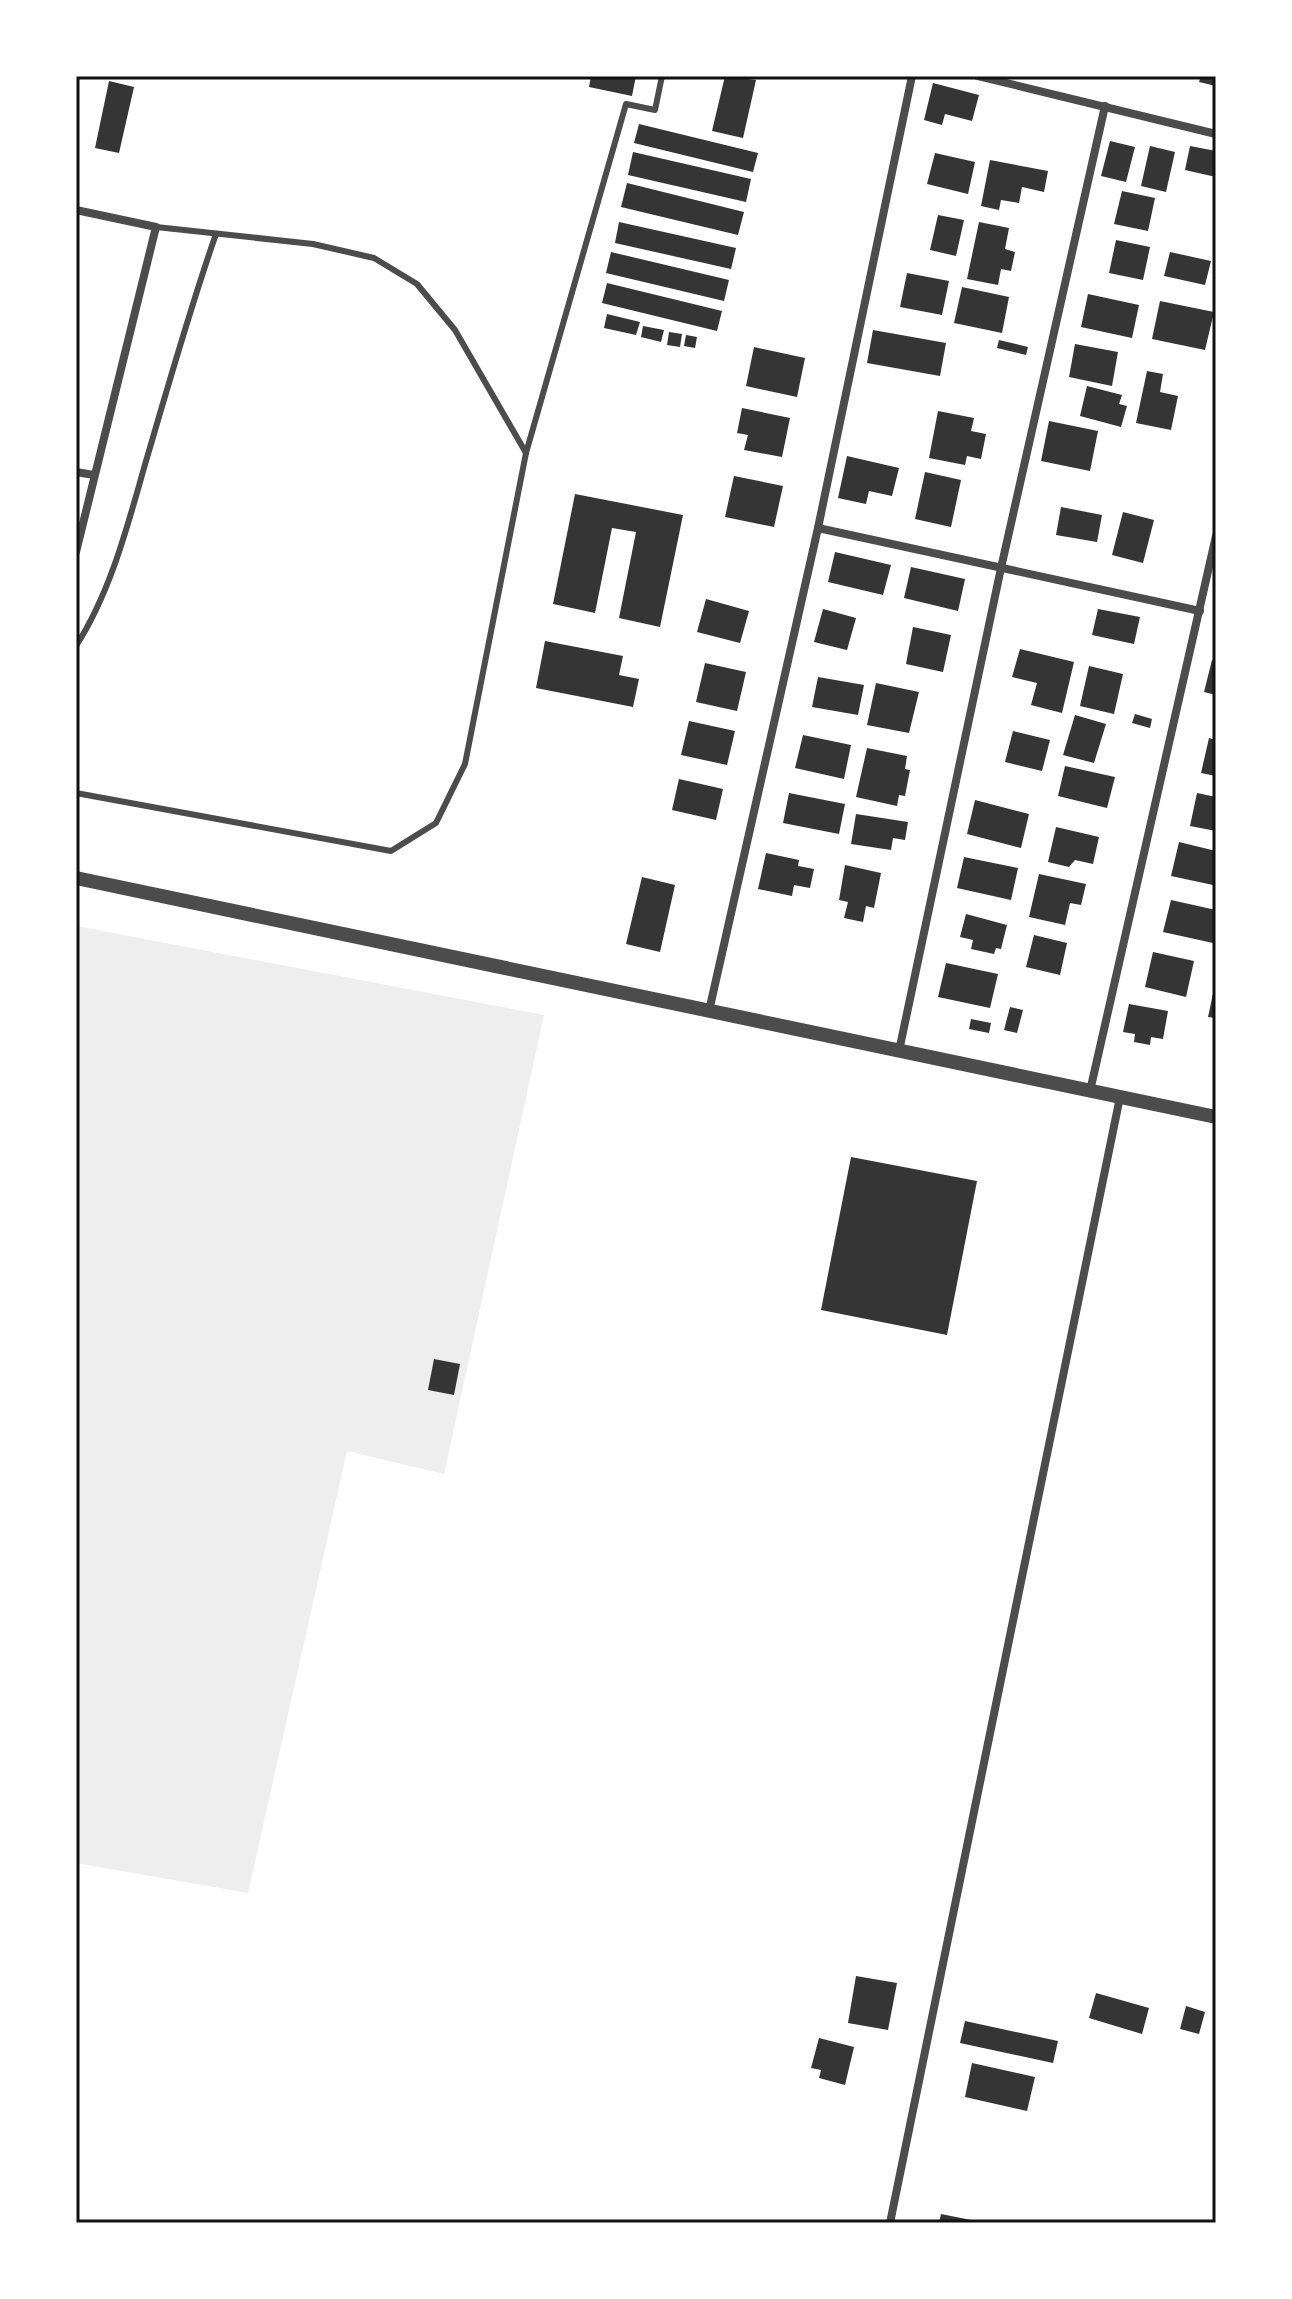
<svg xmlns="http://www.w3.org/2000/svg" width="1292" height="2299" viewBox="0 0 1292 2299" font-family="Helvetica,sans-serif">
<style>
.green{fill:#eee}
.building{fill:#353535}
.lines{fill:none;stroke-linecap:round;stroke-linejoin:round}
.service{stroke:#4c4c4c;stroke-width:6}
.minor{stroke:#4c4c4c;stroke-width:8}
.tertiary{stroke:#4c4c4c;stroke-width:14}
.neatline{fill:none;stroke:#111;stroke-width:3}
</style>
<rect width="100%" height="100%" fill="#fff"/>
<path class="green" d="M 76,926 L 544,1015 L 444,1474 L 347,1451 L 248,1893 L 76,1863 Z"/>
<g class="building">
<path d="M 591,76 L 636,76 L 632,96 L 589,87 Z"/>
<path d="M 725,76 L 756,80 L 743,138 L 712,131 Z"/>
<path d="M 1201,76 L 1216,76 L 1216,86 L 1199,82 Z"/>
<path d="M 109,81 L 134,87 L 119,153 L 95,148 Z"/>
<path d="M 933,83 L 979,95 L 972,121 L 945,114 L 942,125 L 924,120 Z"/>
<path d="M 639,124 L 758,153 L 753,172 L 634,143 Z"/>
<path d="M 1110,141 L 1135,147 L 1126,182 L 1101,176 Z"/>
<path d="M 1150,146 L 1175,152 L 1166,192 L 1141,186 Z"/>
<path d="M 1190,146 L 1216,151 L 1216,177 L 1185,170 Z"/>
<path d="M 633,152 L 751,179 L 746,202 L 628,175 Z"/>
<path d="M 935,153 L 975,162 L 968,194 L 927,184 Z"/>
<path d="M 990,160 L 1048,171 L 1044,192 L 1022,187 L 1019,203 L 1001,200 L 999,210 L 981,206 Z"/>
<path d="M 627,183 L 744,212 L 738,235 L 621,207 Z"/>
<path d="M 1122,191 L 1155,198 L 1148,231 L 1114,224 Z"/>
<path d="M 938,215 L 964,220 L 956,256 L 930,250 Z"/>
<path d="M 619,222 L 736,248 L 731,269 L 615,243 Z"/>
<path d="M 979,222 L 1009,228 L 1005,249 L 1015,252 L 1011,271 L 1001,269 L 998,285 L 967,279 Z"/>
<path d="M 1116,240 L 1150,247 L 1143,280 L 1109,273 Z"/>
<path d="M 611,252 L 729,280 L 724,301 L 606,273 Z"/>
<path d="M 1170,252 L 1211,261 L 1205,285 L 1164,276 Z"/>
<path d="M 907,273 L 949,281 L 942,315 L 900,307 Z"/>
<path d="M 607,283 L 722,311 L 717,331 L 602,303 Z"/>
<path d="M 962,287 L 1009,297 L 1002,333 L 954,323 Z"/>
<path d="M 1088,294 L 1139,305 L 1132,338 L 1081,327 Z"/>
<path d="M 1160,301 L 1214,312 L 1205,350 L 1152,339 Z"/>
<path d="M 607,314 L 640,322 L 636,335 L 604,328 Z"/>
<path d="M 643,326 L 664,330 L 661,342 L 641,337 Z"/>
<path d="M 873,330 L 946,343 L 940,376 L 867,363 Z"/>
<path d="M 669,332 L 682,334 L 680,347 L 667,345 Z"/>
<path d="M 686,335 L 697,337 L 695,348 L 684,346 Z"/>
<path d="M 999,340 L 1028,347 L 1026,355 L 997,348 Z"/>
<path d="M 1075,344 L 1118,352 L 1112,386 L 1069,377 Z"/>
<path d="M 754,347 L 805,358 L 797,397 L 746,386 Z"/>
<path d="M 1147,371 L 1163,374 L 1160,392 L 1178,396 L 1171,430 L 1136,423 Z"/>
<path d="M 1087,386 L 1122,395 L 1119,404 L 1127,406 L 1121,427 L 1080,416 Z"/>
<path d="M 742,408 L 790,418 L 782,457 L 744,450 L 748,435 L 737,433 Z"/>
<path d="M 938,411 L 974,418 L 971,431 L 986,434 L 981,459 L 967,456 L 965,465 L 929,458 Z"/>
<path d="M 1049,421 L 1098,431 L 1090,471 L 1041,461 Z"/>
<path d="M 847,456 L 899,468 L 892,496 L 869,491 L 866,504 L 838,498 Z"/>
<path d="M 925,472 L 961,480 L 951,527 L 915,519 Z"/>
<path d="M 734,476 L 783,486 L 774,527 L 725,517 Z"/>
<path d="M 575,494 L 683,515 L 660,627 L 619,618 L 636,532 L 612,528 L 595,613 L 553,604 Z"/>
<path d="M 1061,507 L 1102,515 L 1097,542 L 1056,535 Z"/>
<path d="M 1123,512 L 1154,520 L 1143,563 L 1112,555 Z"/>
<path d="M 835,552 L 891,565 L 883,595 L 828,582 Z"/>
<path d="M 911,567 L 965,579 L 958,611 L 904,598 Z"/>
<path d="M 706,599 L 749,611 L 740,643 L 697,632 Z"/>
<path d="M 823,609 L 856,618 L 847,650 L 814,642 Z"/>
<path d="M 1098,609 L 1140,617 L 1134,644 L 1092,635 Z"/>
<path d="M 913,627 L 951,635 L 943,672 L 906,664 Z"/>
<path d="M 545,641 L 623,656 L 619,675 L 639,679 L 633,707 L 536,688 Z"/>
<path d="M 1020,649 L 1074,662 L 1062,713 L 1031,705 L 1037,683 L 1012,677 Z"/>
<path d="M 1212,660 L 1216,661 L 1216,695 L 1204,692 Z"/>
<path d="M 705,663 L 746,672 L 737,711 L 696,702 Z"/>
<path d="M 1089,666 L 1123,674 L 1114,714 L 1080,706 Z"/>
<path d="M 818,677 L 864,685 L 858,715 L 812,707 Z"/>
<path d="M 876,683 L 919,692 L 909,733 L 867,725 Z"/>
<path d="M 1135,714 L 1152,719 L 1150,728 L 1132,723 Z"/>
<path d="M 1075,715 L 1106,724 L 1094,763 L 1063,755 Z"/>
<path d="M 689,721 L 735,731 L 727,765 L 681,755 Z"/>
<path d="M 1013,731 L 1050,740 L 1042,771 L 1005,762 Z"/>
<path d="M 803,735 L 851,745 L 844,779 L 795,768 Z"/>
<path d="M 1209,738 L 1216,740 L 1216,776 L 1201,773 Z"/>
<path d="M 867,748 L 907,756 L 905,769 L 910,770 L 905,796 L 899,795 L 897,806 L 856,797 Z"/>
<path d="M 1065,766 L 1115,777 L 1107,808 L 1058,796 Z"/>
<path d="M 679,779 L 723,789 L 716,820 L 672,810 Z"/>
<path d="M 789,793 L 845,804 L 839,834 L 783,823 Z"/>
<path d="M 1197,793 L 1216,797 L 1216,831 L 1190,826 Z"/>
<path d="M 975,800 L 1029,814 L 1021,848 L 967,834 Z"/>
<path d="M 856,814 L 908,822 L 905,840 L 893,838 L 891,850 L 851,844 Z"/>
<path d="M 1056,827 L 1099,837 L 1093,864 L 1075,860 L 1069,867 L 1048,862 Z"/>
<path d="M 1179,842 L 1216,851 L 1213,885 L 1171,876 Z"/>
<path d="M 766,853 L 799,860 L 798,866 L 814,869 L 810,888 L 794,885 L 792,896 L 758,889 Z"/>
<path d="M 964,857 L 1018,868 L 1011,900 L 957,888 Z"/>
<path d="M 845,865 L 881,873 L 874,908 L 866,906 L 863,922 L 844,918 L 848,902 L 839,900 Z"/>
<path d="M 1039,874 L 1086,884 L 1081,905 L 1070,903 L 1065,925 L 1029,917 Z"/>
<path d="M 642,877 L 675,885 L 660,952 L 626,944 Z"/>
<path d="M 1171,900 L 1216,910 L 1213,943 L 1163,932 Z"/>
<path d="M 966,914 L 1007,925 L 1001,949 L 996,948 L 994,954 L 971,949 L 973,940 L 960,937 Z"/>
<path d="M 1034,935 L 1067,943 L 1060,975 L 1026,967 Z"/>
<path d="M 1153,952 L 1194,961 L 1186,997 L 1145,987 Z"/>
<path d="M 946,963 L 998,974 L 990,1008 L 938,997 Z"/>
<path d="M 1215,984 L 1216,984 L 1216,1018 L 1208,1017 Z"/>
<path d="M 1129,1004 L 1168,1011 L 1163,1039 L 1151,1037 L 1150,1045 L 1134,1042 L 1135,1034 L 1123,1032 Z"/>
<path d="M 1010,1007 L 1023,1010 L 1017,1033 L 1004,1030 Z"/>
<path d="M 971,1019 L 991,1023 L 989,1033 L 969,1029 Z"/>
<path d="M 851,1157 L 977,1181 L 947,1335 L 821,1310 Z"/>
<path d="M 434,1359 L 460,1364 L 454,1395 L 428,1390 Z"/>
<path d="M 856,1976 L 897,1983 L 888,2030 L 848,2023 Z"/>
<path d="M 1096,1993 L 1149,2008 L 1142,2034 L 1089,2018 Z"/>
<path d="M 1186,2006 L 1205,2012 L 1199,2034 L 1180,2029 Z"/>
<path d="M 965,2021 L 1058,2041 L 1053,2063 L 960,2043 Z"/>
<path d="M 819,2038 L 854,2047 L 845,2085 L 819,2078 L 821,2070 L 811,2068 Z"/>
<path d="M 972,2063 L 1035,2077 L 1027,2111 L 965,2097 Z"/>
<path d="M 941,2214 L 981,2222 L 980,2223 L 939,2223 Z"/>
</g>
<g class="lines">
<g class="service">
<path d="M 156,227 L 313,244 L 374,258 L 417,284 L 455,330 L 526,453"/>
<path d="M 76,646 C 110,593 127,528 144,468 C 167,390 189,311 216,234"/>
<path d="M 76,793 L 391,851 L 436,823 L 465,764 L 526,453 L 626,104 L 655,110 L 662,76"/>
</g>
<g class="minor">
<path d="M 978,76 L 1216,134"/>
<path d="M 76,210 L 156,227 L 76,552"/>
<path d="M 76,472 L 94,475"/>
<path d="M 818,528 L 1200,611"/>
<path d="M 709,1011 L 818,528 L 912,76"/>
<path d="M 899,1051 L 1001,568 L 1105,106"/>
<path d="M 1090,1091 L 1216,536"/>
<path d="M 890,2223 L 1120,1097"/>
</g>
<path class="tertiary" d="M 76,878 L 1216,1117"/>
</g>
<rect width="1292" height="2299" fill="none" stroke="#ffffff" stroke-width="156"/>
<rect x="78" y="78" width="1136" height="2143" class="neatline"/>
</svg>
